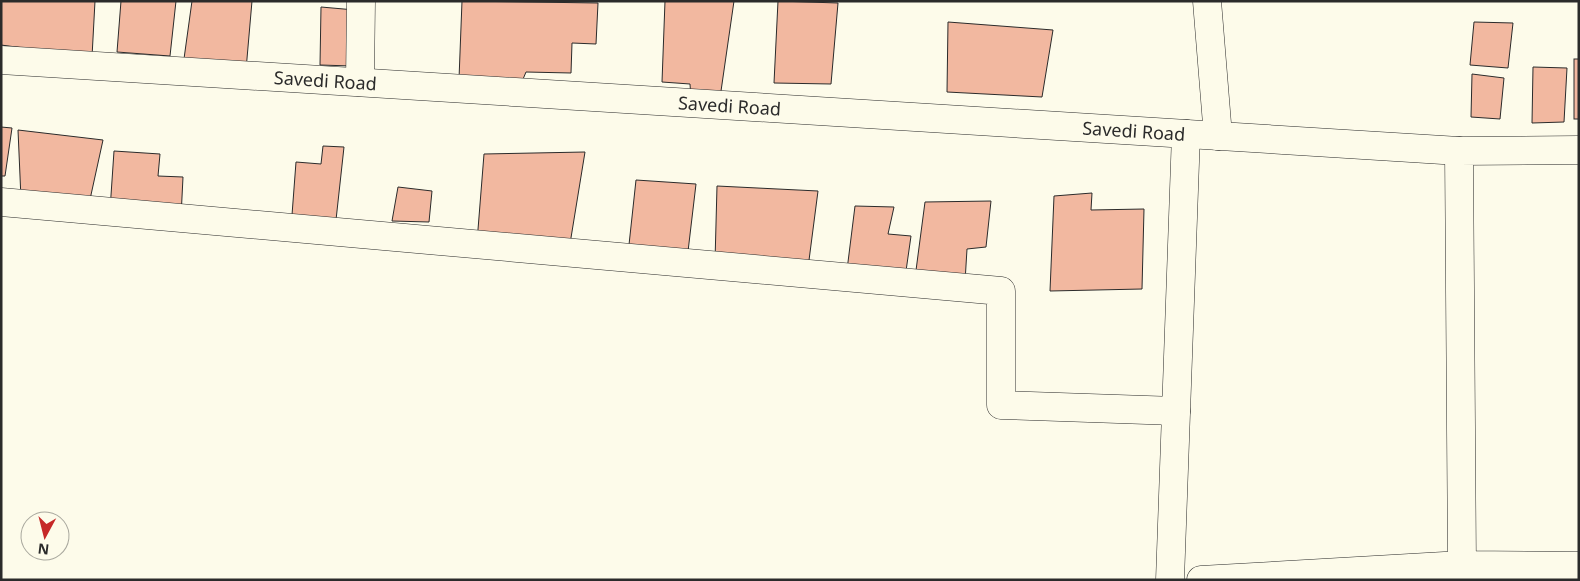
<svg xmlns="http://www.w3.org/2000/svg" width="1580" height="581" viewBox="0 0 1580 581" font-family="'Noto Sans',sans-serif">
<style>
.building{fill:#f2b8a0;stroke:#2b2b2b}
.lines{fill:none;stroke-linecap:round;stroke-linejoin:round}
.street-casing{stroke:#2b2b2b;stroke-width:29}
.secondary-casing{stroke:#2b2b2b;stroke-width:29}
.street{stroke:#fdfbea;stroke-width:28}
.secondary{stroke:#fdfbea;stroke-width:28}
.labels{text-anchor:middle;dominant-baseline:central;stroke-width:4;stroke-linejoin:round;paint-order:stroke}
.street-label{font-size:18px;fill:#2b2b2b;stroke:#fdfbea}
</style>
<rect width="100%" height="100%" fill="#fdfbea"/>
<g class="building">
<path d="M 1,1 L 95,1 L 92,57 L 1,45 Z"/>
<path d="M 121,1 L 176,1 L 170,56 L 117,52 Z"/>
<path d="M 192,1 L 252,1 L 246,70 L 183,66 Z"/>
<path d="M 462,1 L 598,3 L 596,44 L 572,43 L 571,73 L 526,72 L 521,84 L 459,79 Z"/>
<path d="M 665,1 L 734,1 L 720,98 L 691,99 L 690,84 L 662,82 Z"/>
<path d="M 778,1 L 838,3 L 831,84 L 774,83 Z"/>
<path d="M 321,7 L 355,10 L 352,66 L 320,65 Z"/>
<path d="M 948,22 L 1053,30 L 1042,97 L 947,92 Z"/>
<path d="M 1474,22 L 1513,23 L 1508,68 L 1470,65 Z"/>
<rect x="1574" y="59" width="5" height="60"/>
<path d="M 1533,67 L 1567,68 L 1564,122 L 1532,123 Z"/>
<path d="M 1472,74 L 1504,78 L 1500,119 L 1471,117 Z"/>
<path d="M 1,127 L 12,128 L 5,176 L 1,176 Z"/>
<path d="M 18,130 L 103,140 L 89,204 L 21,199 Z"/>
<path d="M 323,146 L 344,147 L 336,220 L 292,215 L 296,162 L 321,164 Z"/>
<path d="M 114,151 L 160,154 L 158,176 L 183,177 L 181,217 L 110,210 Z"/>
<path d="M 585,152 L 569,250 L 477,242 L 484,154 Z"/>
<path d="M 636,180 L 696,184 L 687,260 L 628,254 Z"/>
<path d="M 717,186 L 818,191 L 808,268 L 715,262 Z"/>
<path d="M 398,187 L 432,191 L 429,222 L 392,221 Z"/>
<path d="M 1092,193 L 1091,210 L 1144,209 L 1142,289 L 1050,291 L 1054,196 Z"/>
<path d="M 991,201 L 986,247 L 967,249 L 965,282 L 915,278 L 925,202 Z"/>
<path d="M 855,206 L 894,207 L 888,234 L 911,236 L 906,271 L 847,270 Z"/>
</g>
<g class="lines">
<g class="street-casing">
<g id="street">
<path d="M 1207,1 L 1218,136"/>
<path d="M 1579,150 L 1459,151 L 1462,565 L 1579,566"/>
<path d="M 1,202 L 1001,291 L 1001,405 L 1176,411"/>
<path d="M 1170,580 L 1186,134"/>
<path d="M 1201,580 L 1462,565"/>
</g>
</g>
<g class="secondary-casing">
<g id="secondary">
<path id="s1" d="M 1,60 L 1459,151"/>
<path d="M 360,82 L 361,1"/>
</g>
</g>
<use href="#street" class="street"/>
<use href="#secondary" class="secondary"/>
</g>
<g class="labels">
<g class="street-label">
<text stroke="none"><textPath href="#s1" startOffset="325">Savedi Road</textPath></text>
<text stroke="none"><textPath href="#s1" startOffset="730">Savedi Road</textPath></text>
<text stroke="none"><textPath href="#s1" startOffset="1135">Savedi Road</textPath></text>
</g>
</g>
<rect width="1580" height="581" fill="none" stroke="#2b2b2b" stroke-width="5"/>
<g transform="translate(45 536) rotate(187)"><circle r="24" fill="#fdfbea" stroke="#a9a89e"/>
<path d="M0-4L9 19L0 12L-9 19Z" fill="#c62828"/>
<text y="-8" font-size="14" font-weight="bold" text-anchor="middle" fill="#2b2b2b">N</text>
</g>
</svg>
